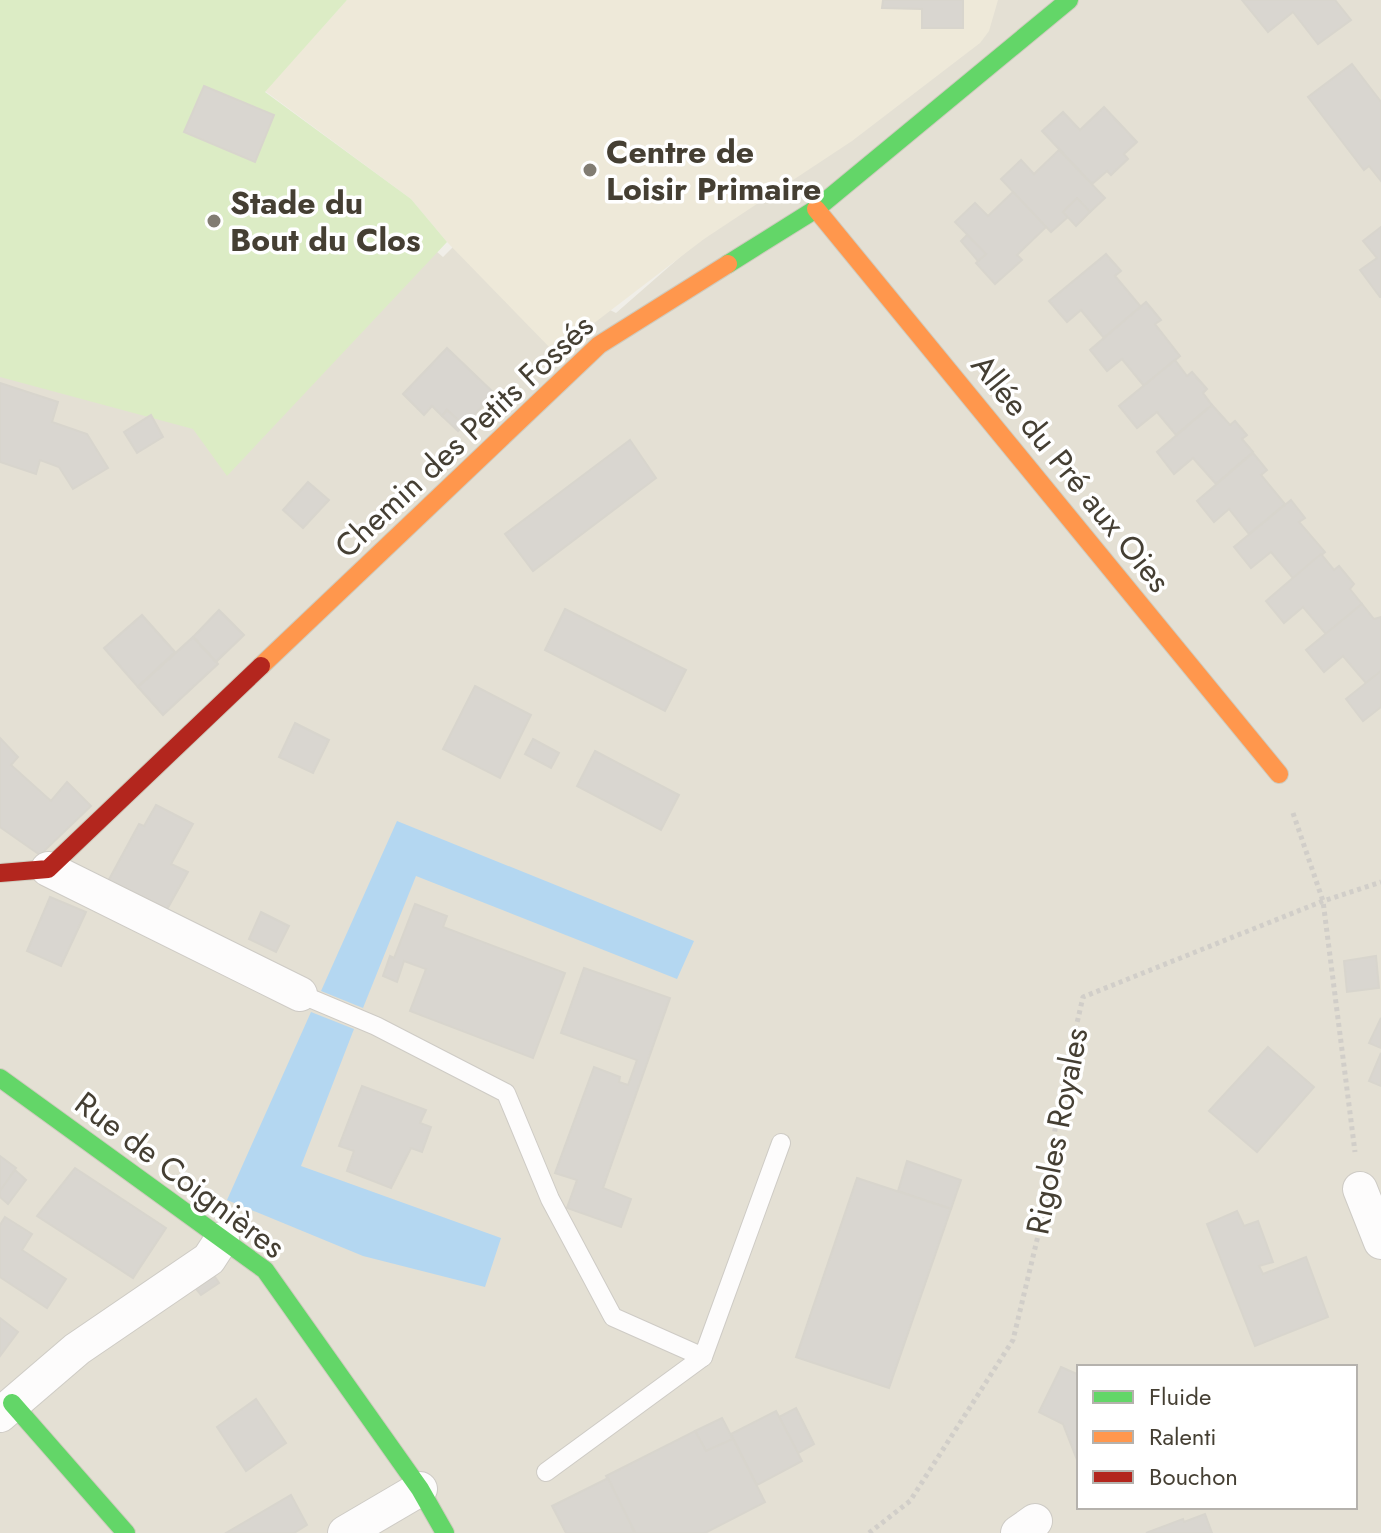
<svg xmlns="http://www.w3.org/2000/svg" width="1381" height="1533" viewBox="0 0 1381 1533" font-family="Jost,sans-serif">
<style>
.residential{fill:#e4e0d4;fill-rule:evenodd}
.education{fill:#eee9d9}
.green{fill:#dcecc5}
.water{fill:#b4d7f1}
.building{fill:#d9d6d0;stroke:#d8d5cd;stroke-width:2}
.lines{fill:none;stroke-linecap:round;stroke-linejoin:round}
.lane-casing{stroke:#cecbc5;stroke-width:20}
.street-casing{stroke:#cecbc5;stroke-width:36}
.fast-casing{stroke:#cfcbbe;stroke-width:20}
.slow-casing{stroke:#cfcbbe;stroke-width:20}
.jam-casing{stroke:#cfcbbe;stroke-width:20}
.path{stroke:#d1cec9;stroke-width:5;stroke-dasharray:4 4;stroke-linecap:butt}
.lane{stroke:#fdfcfc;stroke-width:18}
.street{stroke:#fdfcfc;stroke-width:34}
.fast{stroke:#63d668;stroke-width:18}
.slow{stroke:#ff974d;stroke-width:18}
.jam{stroke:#b3261e;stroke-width:18}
.poi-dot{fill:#817c72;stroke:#fff;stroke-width:3}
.labels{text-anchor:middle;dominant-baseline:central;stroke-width:7;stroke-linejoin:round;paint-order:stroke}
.poi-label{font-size:32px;font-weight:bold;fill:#453f33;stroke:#fff;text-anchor:start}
.street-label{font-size:32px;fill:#453f33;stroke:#fff}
</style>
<rect width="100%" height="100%" fill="#f0eee8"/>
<path class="residential" d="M 974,0 L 1381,0 L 1381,1533 L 0,1533 L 0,349 L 430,246 L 443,257 L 463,237 L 616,313 ZM 1079,1367 L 1355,1367 L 1355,1507 L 1079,1507 Z"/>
<path class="education" d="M 347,0 L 998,0 L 989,31 L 980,43 L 852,141 L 704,239 L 555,353 L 447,242 L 411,199 L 265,91 Z"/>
<path class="green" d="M 0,0 L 347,0 L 265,92 L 411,199 L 447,242 L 227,476 L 193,429 L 0,377 Z"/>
<g class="water">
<path d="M 397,821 L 694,941 L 677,979 L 416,876 L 363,1008 L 321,991 Z"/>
<path d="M 311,1012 L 354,1029 L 301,1166 L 501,1238 L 485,1287 L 363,1256 L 227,1200 Z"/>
</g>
<g class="building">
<path d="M 883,0 L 963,0 L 963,28 L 922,28 L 922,9 L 882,8 Z"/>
<path d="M 1242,0 L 1335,0 L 1351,20 L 1318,44 L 1293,12 L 1268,32 Z"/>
<path d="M 1352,64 L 1381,102 L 1381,181 L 1369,166 L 1364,170 L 1308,97 Z"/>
<path d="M 204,86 L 274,115 L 255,162 L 184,132 Z"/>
<path d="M 1104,107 L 1137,142 L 1124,154 L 1128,159 L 1111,175 L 1107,171 L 1092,184 L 1042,131 L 1063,112 L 1080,130 Z"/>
<path d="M 1059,150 L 1105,198 L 1090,212 L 1077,198 L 1063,212 L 1068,217 L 1051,232 L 1001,179 L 1021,160 L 1034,174 Z"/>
<path d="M 1013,192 L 1046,227 L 1017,255 L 1022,260 L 995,284 L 976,263 L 986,254 L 955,222 L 975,203 L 988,216 Z"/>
<path d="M 1077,198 L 1090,212 L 1076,226 L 1063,212 Z"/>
<path d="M 1381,227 L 1381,297 L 1380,297 L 1360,270 L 1377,258 L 1363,241 Z"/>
<path d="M 967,235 L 986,254 L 978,261 L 961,241 Z"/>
<path d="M 1106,254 L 1121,271 L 1115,276 L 1141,307 L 1104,338 L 1081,310 L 1067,322 L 1049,301 Z"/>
<path d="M 1146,302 L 1161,320 L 1155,324 L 1180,356 L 1144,386 L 1122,359 L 1107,371 L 1090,350 Z"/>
<path d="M 447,348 L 495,394 L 464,425 L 447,410 L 442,416 L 432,406 L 424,415 L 403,394 Z"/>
<path d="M 1175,360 L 1187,376 L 1192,372 L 1207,389 L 1203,393 L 1212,405 L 1176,435 L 1157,412 L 1137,428 L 1119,406 Z"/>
<path d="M 0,383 L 58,402 L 52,422 L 87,434 L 108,468 L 73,489 L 59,467 L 40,460 L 36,474 L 0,462 Z"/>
<path d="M 1212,405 L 1230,425 L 1235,421 L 1247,435 L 1242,439 L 1253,452 L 1216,484 L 1193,458 L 1174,474 L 1157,452 Z"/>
<path d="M 447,410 L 464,425 L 458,431 L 442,416 Z"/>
<path d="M 151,415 L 163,437 L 137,453 L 124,432 Z"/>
<path d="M 630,440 L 656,478 L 533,571 L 505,534 Z"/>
<path d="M 1253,453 L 1267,470 L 1261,475 L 1285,504 L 1249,534 L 1229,509 L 1214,522 L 1197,501 Z"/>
<path d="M 308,482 L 329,500 L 303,528 L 283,510 Z"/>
<path d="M 1291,500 L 1305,518 L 1299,522 L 1325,552 L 1293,578 L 1271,552 L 1251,568 L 1234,547 Z"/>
<path d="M 1321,554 L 1334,570 L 1339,566 L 1354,584 L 1350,589 L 1362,604 L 1326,634 L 1303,607 L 1284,623 L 1266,601 Z"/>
<path d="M 1362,604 L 1374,619 L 1381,617 L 1381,671 L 1366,683 L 1343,656 L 1324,672 L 1306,650 Z"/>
<path d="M 565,609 L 686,670 L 665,711 L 545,650 Z"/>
<path d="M 219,610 L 244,635 L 216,662 L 193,637 Z"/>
<path d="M 142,615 L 175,652 L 138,687 L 104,648 Z"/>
<path d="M 193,637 L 218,664 L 163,715 L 138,687 Z"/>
<path d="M 1381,671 L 1381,707 L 1363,721 L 1346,699 Z"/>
<path d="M 475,686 L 531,715 L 500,778 L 443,749 Z"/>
<path d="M 295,723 L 329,740 L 313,773 L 279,757 Z"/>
<path d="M 0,738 L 18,757 L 11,765 L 51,801 L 67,782 L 91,806 L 40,855 L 0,827 Z"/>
<path d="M 533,739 L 559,753 L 551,768 L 525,754 Z"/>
<path d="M 595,751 L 679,795 L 661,830 L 577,786 Z"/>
<path d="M 156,805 L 193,824 L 171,864 L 188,872 L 165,913 L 107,883 L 139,824 L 144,826 Z"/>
<path d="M 50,897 L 86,912 L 61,966 L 27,951 Z"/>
<path d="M 415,904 L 447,916 L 443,927 L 565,973 L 533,1058 L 410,1011 L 426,969 L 404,961 L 397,982 L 383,976 L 390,956 L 394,958 Z"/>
<path d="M 261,912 L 289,926 L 276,952 L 249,939 Z"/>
<path d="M 1376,956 L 1379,988 L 1347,992 L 1344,961 Z"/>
<path d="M 584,968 L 670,998 L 603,1188 L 631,1199 L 621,1227 L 567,1208 L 577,1180 L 555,1173 L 594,1067 L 620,1077 L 619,1082 L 628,1085 L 637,1060 L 561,1033 Z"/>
<path d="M 1381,1018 L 1381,1048 L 1369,1043 Z"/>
<path d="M 1268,1047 L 1314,1087 L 1257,1152 L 1209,1111 Z"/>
<path d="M 1381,1053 L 1381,1086 L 1369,1081 Z"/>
<path d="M 362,1086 L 426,1110 L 420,1123 L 431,1127 L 422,1152 L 411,1148 L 391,1188 L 347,1171 L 354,1151 L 339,1146 Z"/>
<path d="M 0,1156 L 16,1168 L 0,1191 Z"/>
<path d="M 907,1161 L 961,1180 L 951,1209 L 898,1191 Z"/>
<path d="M 75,1168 L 166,1228 L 133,1278 L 37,1216 Z"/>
<path d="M 15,1170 L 26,1180 L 8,1204 L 0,1197 L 0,1191 Z"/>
<path d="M 857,1178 L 951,1209 L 889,1388 L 796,1357 Z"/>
<path d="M 1237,1211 L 1244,1226 L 1258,1221 L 1273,1262 L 1259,1266 L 1263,1274 L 1306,1257 L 1328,1317 L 1255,1346 L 1207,1224 Z"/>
<path d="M 5,1217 L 32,1234 L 22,1250 L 66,1279 L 47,1308 L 0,1277 L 0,1225 Z"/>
<path d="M 211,1271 L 219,1283 L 201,1295 L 192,1284 Z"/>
<path d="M 0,1318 L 18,1332 L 0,1356 Z"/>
<path d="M 1061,1367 L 1079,1375 L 1079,1465 L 1063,1424 L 1039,1412 Z"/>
<path d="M 256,1399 L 286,1443 L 246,1471 L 217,1427 Z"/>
<path d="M 796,1408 L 814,1444 L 798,1453 L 779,1417 Z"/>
<path d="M 776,1411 L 802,1461 L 757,1485 L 731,1434 Z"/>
<path d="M 722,1418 L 733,1439 L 706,1451 L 695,1431 Z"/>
<path d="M 695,1431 L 706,1451 L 733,1439 L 765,1502 L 705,1533 L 635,1533 L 606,1476 Z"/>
<path d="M 608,1478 L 635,1533 L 566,1533 L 552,1506 Z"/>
<path d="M 291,1495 L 307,1525 L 294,1533 L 226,1533 Z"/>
<path d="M 1205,1514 L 1212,1533 L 1146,1533 L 1183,1519 L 1184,1522 Z"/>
</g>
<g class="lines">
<g class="lane-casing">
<g id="lane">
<path d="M 300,994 L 376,1026 L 506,1093 L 550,1199 L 613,1317 L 703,1357 L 781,1143"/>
<path d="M 546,1472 L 703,1357"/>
</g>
</g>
<g class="street-casing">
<g id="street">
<path d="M 48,869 L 300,994"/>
<path d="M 1360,1189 L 1381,1242"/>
<path d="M 0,1415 L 77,1349 L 209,1259 L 222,1239"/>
<path d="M 345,1533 L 420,1489"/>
<path d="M 1018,1533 L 1035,1521"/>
</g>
</g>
<g class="fast-casing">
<g id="fast">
<path d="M 728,264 L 816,209 L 1069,0"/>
<path d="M 0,1078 L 265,1270 L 420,1489 L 445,1533"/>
<path d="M 12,1403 L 126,1533"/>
</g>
</g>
<g class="slow-casing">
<g id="slow">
<path d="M 816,209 L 1279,774"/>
<path d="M 261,666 L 599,345 L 728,264"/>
</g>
</g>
<g class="jam-casing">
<path id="jam" d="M 0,873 L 48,869 L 261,666"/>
</g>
<g class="path">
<path d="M 1293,813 L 1323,901 L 1355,1152"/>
<path d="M 869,1533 L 910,1501 L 1013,1340 L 1043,1215 L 1059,1101 L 1083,997 L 1323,901 L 1381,882"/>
</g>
<use href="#lane" class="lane"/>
<use href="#street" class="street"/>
<use href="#fast" class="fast"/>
<use href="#slow" class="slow"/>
<use href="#jam" class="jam"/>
</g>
<g class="poi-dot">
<circle cx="590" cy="170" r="8"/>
<circle cx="214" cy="221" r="8"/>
</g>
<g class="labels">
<g class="poi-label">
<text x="606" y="152">Centre de<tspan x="606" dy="37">Loisir Primaire</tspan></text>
<text x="230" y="203">Stade du<tspan x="230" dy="37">Bout du Clos</tspan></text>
</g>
<g class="street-label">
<text transform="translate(464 436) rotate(-43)">Chemin des Petits Fossés</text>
<text transform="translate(1071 473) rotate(51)">Allée du Pré aux Oies</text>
<text transform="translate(1057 1131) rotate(-79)">Rigoles Royales</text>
<text transform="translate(180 1175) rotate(37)">Rue de Coignières</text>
</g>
</g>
<rect x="1077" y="1365" width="280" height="144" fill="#ffffff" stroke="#b5b2ad" stroke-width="2"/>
<rect x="1093" y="1391" width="40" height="12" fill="#63d668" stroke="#b5b2ad" stroke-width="2"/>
<text x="1149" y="1405" font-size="24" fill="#453f33">Fluide</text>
<rect x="1093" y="1431" width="40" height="12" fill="#ff974d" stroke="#b5b2ad" stroke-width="2"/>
<text x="1149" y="1445" font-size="24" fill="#453f33">Ralenti</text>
<rect x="1093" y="1471" width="40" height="12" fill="#b3261e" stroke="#b5b2ad" stroke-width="2"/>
<text x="1149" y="1485" font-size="24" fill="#453f33">Bouchon</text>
</svg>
